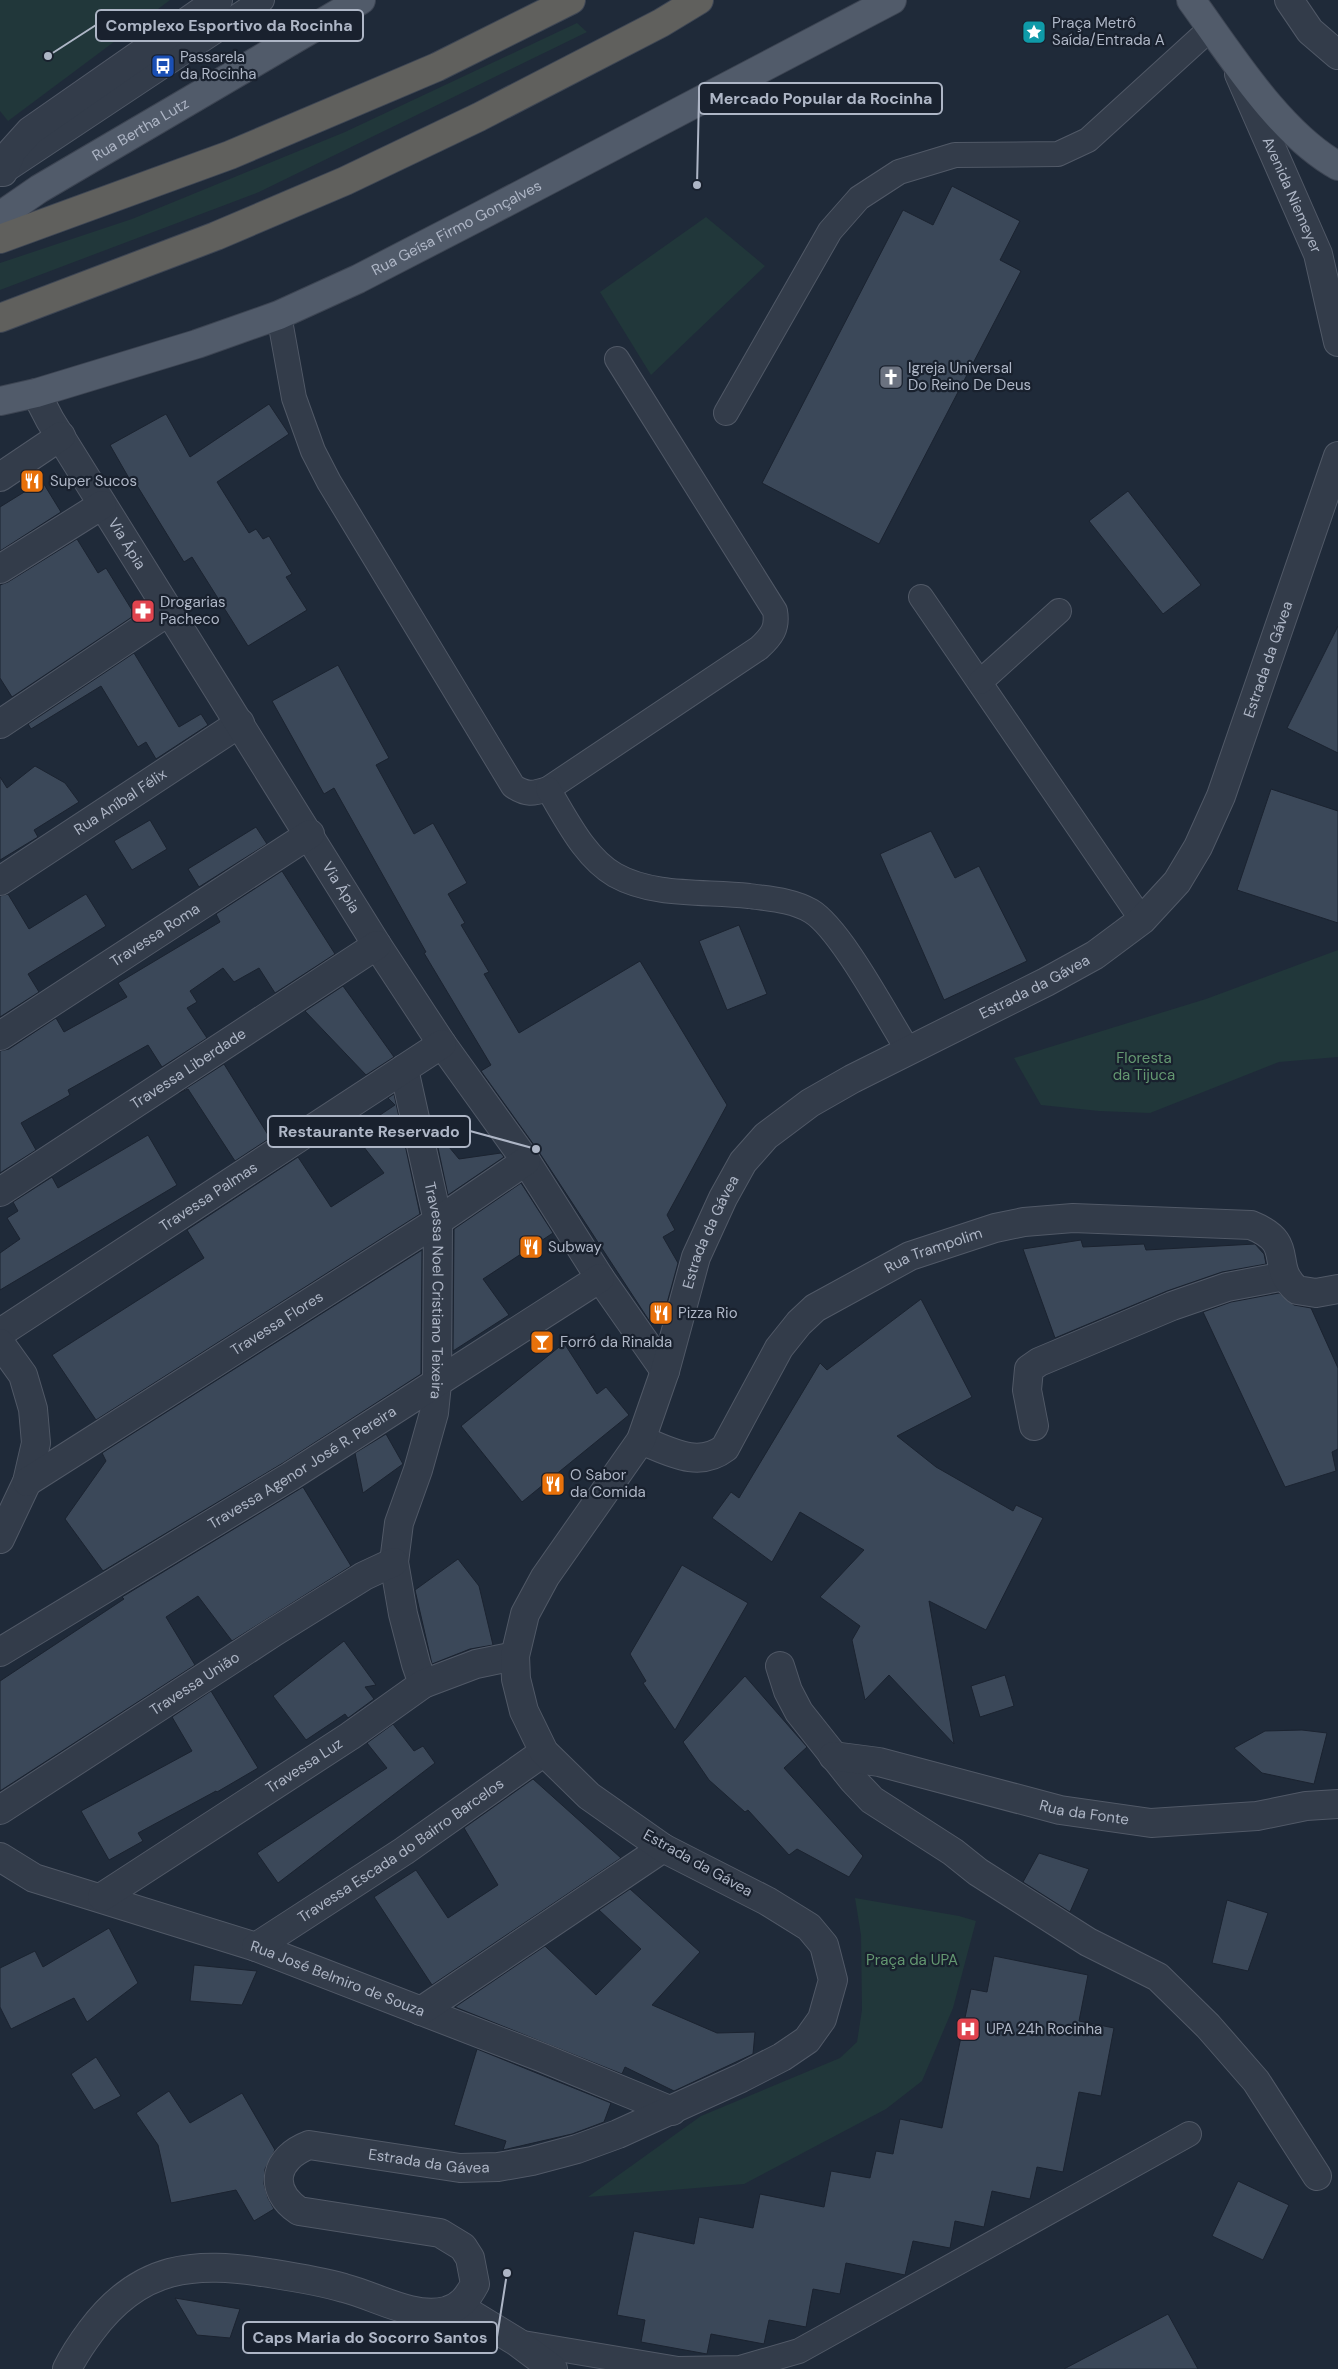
<svg xmlns="http://www.w3.org/2000/svg" width="1338" height="2369" viewBox="0 0 1338 2369" font-family="'DM Sans',sans-serif">
<style>
.green{fill:#21373a}
.building{fill:#3b4859;stroke:#1b2330}
.lines{fill:none;stroke-linecap:round;stroke-linejoin:round}
.service-casing{stroke:#515967;stroke-width:26}
.pedestrian-casing{stroke:#515967;stroke-width:30}
.minor-casing{stroke:#515967;stroke-width:30}
.tertiary-casing{stroke:#515967;stroke-width:30}
.primary-casing{stroke:#3d4553;stroke-width:30}
.trunk-casing{stroke:#3e4654;stroke-width:30}
.service{stroke:#333c4a;stroke-width:24}
.pedestrian{stroke:#333c4a;stroke-width:28}
.minor{stroke:#333c4a;stroke-width:28}
.tertiary{stroke:#333c4a;stroke-width:28}
.primary{stroke:#515b6a;stroke-width:28}
.trunk{stroke:#60605d;stroke-width:28}
.labels{text-anchor:middle;dominant-baseline:central;stroke-width:4.5;stroke-linejoin:round;paint-order:stroke}
.poi-label{font-size:15px;fill:#aeb6c6;stroke:#19212e;text-anchor:start}
.street-label{font-size:15px;fill:#aeb6c6;stroke:#19212e}
.park-label{font-size:15px;fill:#649871;stroke:#19212e}
.leader{fill:none;stroke:#aeb6c6;stroke-width:2}
.callout-dot{fill:#aeb6c6;stroke:#19212e;stroke-width:2}
.callout{fill:#19212e;stroke:#aeb6c6;stroke-width:2}
.callout-label{font-size:16px;text-anchor:middle;font-weight:bold;fill:#aeb6c6}
</style>
<rect width="100%" height="100%" fill="#1f2a39"/>
<g class="green">
<path d="M 0,0 L 170,0 L 8,121 L 0,111 Z"/>
<path d="M 577,23 L 587,32 L 259,192 L 0,290 L 0,263 L 132,219 L 345,132 Z"/>
<path d="M 706,217 L 765,266 L 651,375 L 600,292 Z"/>
<path d="M 1338,950 L 1338,1057 L 1279,1062 L 1150,1113 L 1099,1111 L 1041,1105 L 1014,1058 L 1206,999 Z"/>
<path d="M 855,1898 L 959,1916 L 976,1921 L 953,2008 L 922,2081 L 886,2109 L 744,2184 L 588,2197 L 701,2116 L 840,2058 L 857,2042 L 862,2010 L 861,1935 Z"/>
</g>
<g class="building">
<path d="M 952,186 L 1020,221 L 1000,260 L 1021,271 L 879,544 L 762,483 L 903,210 L 933,225 Z"/>
<path d="M 269,404 L 289,434 L 217,482 L 249,533 L 256,529 L 263,539 L 269,536 L 292,574 L 286,577 L 307,610 L 248,646 L 192,557 L 184,562 L 133,479 L 130,480 L 110,445 L 166,414 L 190,457 Z"/>
<path d="M 42,481 L 61,512 L 0,551 L 0,507 Z"/>
<path d="M 1128,491 L 1201,585 L 1163,614 L 1089,521 Z"/>
<path d="M 77,539 L 98,573 L 106,568 L 135,615 L 12,697 L 0,678 L 0,585 L 8,582 Z"/>
<path d="M 1338,626 L 1338,753 L 1287,728 Z"/>
<path d="M 134,653 L 179,727 L 201,714 L 208,725 L 156,759 L 146,742 L 138,747 L 101,686 L 31,729 L 28,724 Z"/>
<path d="M 338,665 L 389,758 L 376,765 L 414,834 L 433,823 L 467,883 L 448,894 L 465,923 L 461,925 L 489,972 L 484,974 L 519,1033 L 640,961 L 727,1105 L 667,1215 L 675,1230 L 663,1237 L 678,1263 L 667,1303 L 652,1325 L 539,1152 L 481,1071 L 491,1065 L 424,953 L 426,952 L 334,788 L 324,794 L 272,701 Z"/>
<path d="M 35,766 L 65,783 L 79,802 L 34,830 L 38,837 L 0,860 L 0,777 L 7,788 Z"/>
<path d="M 1271,789 L 1338,811 L 1338,923 L 1237,890 Z"/>
<path d="M 150,820 L 167,849 L 132,870 L 114,841 Z"/>
<path d="M 256,827 L 267,844 L 199,887 L 188,869 Z"/>
<path d="M 931,831 L 955,878 L 979,866 L 1027,961 L 944,1000 L 880,854 Z"/>
<path d="M 282,871 L 335,954 L 275,993 L 259,968 L 234,982 L 223,968 L 190,991 L 197,1002 L 187,1008 L 207,1038 L 162,1067 L 148,1045 L 68,1090 L 70,1095 L 21,1123 L 36,1150 L 0,1173 L 0,1051 L 9,1049 L 56,1018 L 64,1032 L 127,997 L 118,983 L 220,922 L 216,914 Z"/>
<path d="M 8,894 L 29,929 L 86,894 L 106,926 L 28,974 L 39,992 L 0,1017 L 0,896 Z"/>
<path d="M 739,925 L 767,994 L 727,1010 L 699,941 Z"/>
<path d="M 343,986 L 394,1057 L 366,1075 L 305,1011 Z"/>
<path d="M 224,1064 L 270,1138 L 235,1161 L 188,1089 L 179,1093 Z"/>
<path d="M 394,1094 L 420,1214 L 96,1420 L 52,1355 L 204,1258 L 187,1230 L 298,1157 L 331,1207 L 384,1173 L 353,1133 L 395,1105 L 388,1098 Z"/>
<path d="M 148,1135 L 177,1185 L 0,1290 L 0,1253 L 20,1239 L 7,1218 L 18,1211 L 13,1202 L 52,1177 L 58,1188 Z"/>
<path d="M 444,1141 L 459,1159 L 501,1153 L 504,1157 L 448,1195 L 437,1143 Z"/>
<path d="M 521,1183 L 553,1233 L 483,1279 L 509,1315 L 453,1351 L 454,1229 Z"/>
<path d="M 1081,1240 L 1083,1247 L 1144,1244 L 1146,1250 L 1255,1244 L 1264,1254 L 1266,1264 L 1222,1272 L 1167,1291 L 1055,1338 L 1023,1249 Z"/>
<path d="M 422,1250 L 421,1374 L 283,1463 L 103,1571 L 65,1519 L 106,1461 L 102,1453 Z"/>
<path d="M 1279,1293 L 1294,1305 L 1311,1308 L 1338,1368 L 1338,1449 L 1332,1452 L 1336,1471 L 1285,1487 L 1203,1312 L 1231,1302 Z"/>
<path d="M 921,1299 L 972,1397 L 897,1436 L 936,1467 L 1013,1511 L 1016,1505 L 1043,1518 L 986,1630 L 929,1601 L 954,1744 L 889,1675 L 865,1700 L 852,1640 L 860,1626 L 820,1597 L 864,1550 L 800,1512 L 772,1562 L 712,1518 L 731,1492 L 739,1498 L 820,1363 L 827,1370 Z"/>
<path d="M 564,1343 L 597,1394 L 606,1387 L 629,1415 L 522,1502 L 461,1426 Z"/>
<path d="M 386,1434 L 403,1464 L 363,1493 L 355,1453 Z"/>
<path d="M 303,1487 L 351,1566 L 232,1641 L 198,1596 L 166,1617 L 195,1665 L 0,1791 L 0,1681 L 124,1599 L 122,1597 Z"/>
<path d="M 458,1559 L 479,1586 L 493,1645 L 470,1649 L 432,1664 L 415,1590 Z"/>
<path d="M 682,1565 L 748,1603 L 675,1730 L 643,1683 L 646,1681 L 630,1654 Z"/>
<path d="M 344,1641 L 376,1685 L 365,1687 L 374,1699 L 348,1718 L 345,1714 L 306,1740 L 273,1696 Z"/>
<path d="M 1005,1675 L 1014,1706 L 980,1717 L 971,1686 Z"/>
<path d="M 745,1676 L 807,1747 L 784,1768 L 863,1856 L 849,1877 L 797,1849 L 789,1855 L 748,1810 L 745,1812 L 709,1780 L 683,1742 Z"/>
<path d="M 211,1691 L 258,1768 L 217,1792 L 216,1791 L 138,1833 L 143,1841 L 109,1860 L 81,1811 L 192,1751 L 172,1717 Z"/>
<path d="M 393,1724 L 414,1751 L 423,1746 L 435,1763 L 278,1883 L 257,1853 L 387,1768 L 367,1743 Z"/>
<path d="M 1302,1730 L 1327,1733 L 1314,1784 L 1262,1773 L 1234,1748 L 1265,1731 Z"/>
<path d="M 533,1779 L 621,1858 L 432,1985 L 374,1897 L 416,1870 L 448,1918 L 498,1885 L 464,1828 Z"/>
<path d="M 1039,1853 L 1089,1869 L 1070,1912 L 1023,1882 Z"/>
<path d="M 630,1889 L 700,1952 L 652,2005 L 717,2033 L 755,2032 L 753,2054 L 674,2091 L 625,2067 L 622,2074 L 455,2007 L 545,1946 L 596,1995 L 641,1949 L 599,1910 Z"/>
<path d="M 1227,1900 L 1268,1913 L 1248,1971 L 1212,1963 Z"/>
<path d="M 109,1928 L 138,1983 L 87,2022 L 74,1998 L 11,2029 L 0,2007 L 0,1968 L 35,1951 L 43,1967 Z"/>
<path d="M 994,1956 L 1088,1975 L 1079,2021 L 1114,2028 L 1101,2096 L 1079,2092 L 1063,2172 L 1037,2167 L 1030,2199 L 992,2191 L 984,2227 L 955,2221 L 950,2248 L 913,2241 L 905,2275 L 846,2263 L 840,2294 L 813,2289 L 806,2327 L 769,2320 L 764,2344 L 711,2334 L 707,2354 L 641,2342 L 645,2320 L 617,2315 L 634,2231 L 694,2244 L 699,2217 L 753,2228 L 760,2194 L 824,2207 L 831,2171 L 870,2178 L 876,2151 L 893,2154 L 900,2119 L 942,2128 L 971,1989 L 987,1992 Z"/>
<path d="M 194,1965 L 257,1971 L 242,2005 L 190,2001 Z"/>
<path d="M 477,2049 L 611,2103 L 604,2122 L 572,2134 L 503,2150 L 506,2141 L 454,2125 Z"/>
<path d="M 96,2057 L 121,2096 L 94,2110 L 71,2074 Z"/>
<path d="M 169,2091 L 190,2123 L 242,2093 L 275,2150 L 265,2169 L 264,2184 L 268,2198 L 274,2209 L 254,2221 L 236,2190 L 171,2203 L 158,2145 L 136,2113 Z"/>
<path d="M 1238,2181 L 1289,2205 L 1263,2260 L 1212,2236 Z"/>
<path d="M 175,2298 L 240,2309 L 230,2338 L 197,2335 Z"/>
<path d="M 1168,2314 L 1198,2369 L 1064,2369 Z"/>
</g>
<g class="lines">
<g class="service-casing">
<g id="service">
<path d="M 0,174 L 262,0"/>
<path d="M 279,315 L 294,398 L 313,451 L 329,482 L 513,786 C 526,795 533,794 548,789 L 759,648 C 772,636 778,628 775,611 L 617,359"/>
<path d="M 726,413 L 830,231 L 859,198 L 899,172 L 955,155 L 1058,154 L 1088,140 L 1211,28"/>
<path d="M 921,597 L 1142,920"/>
<path d="M 980,682 L 1059,611"/>
<path d="M 548,789 C 566,818 584,857 615,875 C 654,897 706,891 749,896 C 770,899 792,900 811,911 C 841,929 887,1017 908,1050"/>
<path d="M 517,2342 L 678,2369 L 740,2368 L 799,2351 L 1189,2134"/>
</g>
</g>
<g class="pedestrian-casing">
<g id="pedestrian">
<path d="M 0,724 L 169,611"/>
<path id="s1" d="M 0,881 L 240,723"/>
</g>
</g>
<g class="minor-casing">
<g id="minor">
<path d="M 1289,0 L 1310,31 L 1338,55"/>
<path d="M 3,172 L 12,151 L 30,131 L 218,0"/>
<path id="s2" d="M 36,393 L 50,420 L 377,945 L 442,1044 L 526,1161 L 600,1278 L 665,1371"/>
<path d="M 0,477 L 61,436"/>
<path d="M 0,569 L 102,505"/>
<path id="s3" d="M 0,1036 L 310,834"/>
<path id="s4" d="M 404,1069 L 438,1221 L 437,1384 L 434,1413 L 418,1470 L 399,1523 L 394,1562 L 403,1614 L 416,1664 L 423,1684"/>
<path id="s5" d="M 0,1192 L 377,945"/>
<path id="s6" d="M 0,1333 L 442,1044"/>
<path d="M 0,1343 L 23,1375 L 33,1409 L 36,1443 L 27,1482 L 0,1539"/>
<path d="M 1034,1426 L 1027,1390 L 1029,1369 L 1039,1362 L 1172,1306 L 1227,1287 L 1285,1276"/>
<path id="s7" d="M 641,1440 C 669,1451 698,1469 725,1448 L 779,1348 L 799,1323 L 815,1308 L 910,1256 L 995,1228 L 1024,1222 L 1073,1218 L 1251,1225 C 1298,1244 1268,1265 1297,1290 L 1316,1293 L 1338,1289"/>
<path id="s8" d="M 27,1482 L 438,1221 L 526,1161"/>
<path id="s9" d="M 0,1652 L 291,1476 L 600,1278"/>
<path d="M 780,1666 L 788,1691 L 799,1712 L 853,1780 L 872,1800 L 953,1852 L 978,1872 L 1088,1942 L 1158,1977 L 1208,2026 L 1256,2081 L 1317,2176"/>
<path id="s10" d="M 833,1756 L 879,1762 L 1060,1810 L 1151,1823 L 1257,1816 L 1306,1806 L 1338,1804"/>
<path id="s11" d="M 0,1810 L 274,1632 L 364,1576 L 394,1562"/>
<path id="s12" d="M 0,1857 L 34,1878 L 256,1947 L 543,2058 L 672,2111"/>
<path id="s13" d="M 102,1897 L 350,1736 L 423,1684 L 476,1664 L 515,1656"/>
<path id="s14" d="M 256,1947 L 404,1851 L 544,1752"/>
<path d="M 421,2011 L 663,1848"/>
<path d="M 458,2306 L 517,2342 L 553,2369"/>
</g>
</g>
<g class="tertiary-casing">
<g id="tertiary">
<path id="s15" d="M 1239,74 L 1318,254 L 1338,342"/>
<path id="s16" d="M 67,2369 C 74,2355 82,2343 91,2331 C 140,2265 194,2261 269,2273 C 294,2277 320,2281 344,2288 C 376,2296 412,2319 446,2311 C 461,2307 468,2297 475,2284 L 470,2258 L 463,2247 L 440,2233 L 299,2211 C 267,2189 275,2158 309,2145 L 460,2168 L 498,2167 L 532,2161 L 577,2149 L 618,2134 L 741,2078 L 782,2057 L 807,2040 L 822,2019 L 833,1980 L 824,1945 L 809,1927 L 767,1901 L 663,1848 L 589,1796 L 544,1752 L 524,1711 L 516,1679 L 515,1656 L 525,1614 L 545,1577 L 641,1440 L 665,1371 L 696,1257 L 723,1198 L 743,1162 L 766,1136 L 810,1103 L 852,1079 L 1046,982 L 1095,955 L 1142,920 L 1177,882 L 1198,847 L 1221,796 L 1338,456"/>
</g>
</g>
<g class="primary-casing">
<g id="primary">
<path d="M 1191,0 C 1231,55 1279,133 1338,166"/>
<path id="s17" d="M 0,216 L 39,189 L 361,0"/>
<path id="s18" d="M 0,401 L 36,393 L 197,344 L 279,315 L 358,279 L 480,216 L 892,0"/>
</g>
</g>
<g class="trunk-casing">
<g id="trunk">
<path d="M 0,239 L 230,155 L 437,67 L 571,0"/>
<path d="M 0,318 L 216,236 L 345,181 L 479,117 L 661,23 L 699,0"/>
</g>
</g>
<use href="#service" class="service"/>
<use href="#pedestrian" class="pedestrian"/>
<use href="#minor" class="minor"/>
<use href="#tertiary" class="tertiary"/>
<use href="#primary" class="primary"/>
<use href="#trunk" class="trunk"/>
</g>
<defs>
<g id="sight-square" transform="scale(1.25)"><rect x="-9" y="-9" width="18" height="18" rx="4" fill="#0f9aa8" stroke="#19212e"/><path d="M0-6L1.8-2.2L6-1.7L2.9 1.2L3.7 5.4L0 3.3L-3.7 5.4L-2.9 1.2L-6-1.7L-1.8-2.2Z" fill="#fff"/></g>
<g id="bus-square" transform="scale(1.25)"><rect x="-9" y="-9" width="18" height="18" rx="4" fill="#1a4fb4" stroke="#19212e"/><path d="M-5-6H5V4H4V6H2V4H-2V6H-4V4H-5ZM-3.5-4V0h7V-4ZM-3.5 1.2v1.5H-2V1.2ZM2 1.2v1.5H3.5V1.2Z" fill="#fff"/></g>
<g id="church-square" transform="scale(1.25)"><rect x="-9" y="-9" width="18" height="18" rx="4" fill="#6b7280" stroke="#19212e"/><path d="M-1.2-6h2.4v3.5h3.3v2.4h-3.3V6h-2.4V-.1h-3.3v-2.4h3.3Z" fill="#fff"/></g>
<g id="restaurant-square" transform="scale(1.25)"><rect x="-9" y="-9" width="18" height="18" rx="4" fill="#e8710a" stroke="#19212e"/><path d="M-5-6h1v4h1v-4h1v4h1v-4h1v5L-1.5 .5V6h-2V.5L-5-1ZM5-6V6H3V1.5H1.5Q1.5-4 5-6Z" fill="#fff"/></g>
<g id="pharmacy-square" transform="scale(1.25)"><rect x="-9" y="-9" width="18" height="18" rx="4" fill="#e0444e" stroke="#19212e"/><path d="M-2-6h4v4h4v4h-4v4h-4v-4h-4v-4h4Z" fill="#fff"/></g>
<g id="bar-square" transform="scale(1.25)"><rect x="-9" y="-9" width="18" height="18" rx="4" fill="#e8710a" stroke="#19212e"/><path d="M-6-5H6L.8 .8V4.5H3.5V6h-7V4.5H-.8V.8Z" fill="#fff"/></g>
<g id="hospital-square" transform="scale(1.25)"><rect x="-9" y="-9" width="18" height="18" rx="4" fill="#e0444e" stroke="#19212e"/><path d="M-5-5h3v3.5h4V-5h3V5h-3V1.5h-4V5h-3Z" fill="#fff"/></g>
</defs>
<g fill-rule="evenodd">
<use href="#sight-square" x="1034" y="32"/>
<use href="#bus-square" x="163" y="66"/>
<use href="#church-square" x="891" y="377"/>
<use href="#restaurant-square" x="32" y="481"/>
<use href="#pharmacy-square" x="143" y="611"/>
<use href="#restaurant-square" x="531" y="1247"/>
<use href="#restaurant-square" x="661" y="1313"/>
<use href="#bar-square" x="542" y="1342"/>
<use href="#restaurant-square" x="553" y="1484"/>
<use href="#hospital-square" x="968" y="2029"/>
</g>
<g class="labels">
<g class="poi-label">
<text x="1052" y="23">Praça Metrô<tspan x="1052" dy="17">Saída/Entrada A</tspan></text>
<text x="180" y="57">Passarela<tspan x="180" dy="17">da Rocinha</tspan></text>
<text x="908" y="368">Igreja Universal<tspan x="908" dy="17">Do Reino De Deus</tspan></text>
<text x="50" y="481">Super Sucos</text>
<text x="160" y="602">Drogarias<tspan x="160" dy="17">Pacheco</tspan></text>
<text x="548" y="1247">Subway</text>
<text x="678" y="1313">Pizza Rio</text>
<text x="560" y="1342">Forró da Rinalda</text>
<text x="570" y="1475">O Sabor<tspan x="570" dy="17">da Comida</tspan></text>
<text x="986" y="2029">UPA 24h Rocinha</text>
</g>
<g class="street-label">
<text stroke="none"><textPath href="#s17" startOffset="165">Rua Bertha Lutz</textPath></text>
<text stroke="none"><textPath href="#s15" startOffset="132">Avenida Niemeyer</textPath></text>
<text stroke="none"><textPath href="#s18" startOffset="490">Rua Geísa Firmo Gonçalves</textPath></text>
<text stroke="none"><textPath href="#s2" startOffset="176">Via Ápia</textPath></text>
<text stroke="none"><textPath href="#s16" startOffset="3151">Estrada da Gávea</textPath></text>
<text stroke="none"><textPath href="#s1" startOffset="144">Rua Aníbal Félix</textPath></text>
<text stroke="none"><textPath href="#s2" startOffset="581">Via Ápia</textPath></text>
<text stroke="none"><textPath href="#s3" startOffset="185">Travessa Roma</textPath></text>
<text stroke="none"><textPath href="#s16" startOffset="2731">Estrada da Gávea</textPath></text>
<text stroke="none"><textPath href="#s5" startOffset="225">Travessa Liberdade</textPath></text>
<text stroke="none"><textPath href="#s6" startOffset="249">Travessa Palmas</textPath></text>
<text stroke="none"><textPath href="#s16" startOffset="2311">Estrada da Gávea</textPath></text>
<text stroke="none"><textPath href="#s7" startOffset="389">Rua Trampolim</textPath></text>
<text stroke="none"><textPath href="#s4" startOffset="225">Travessa Noel Cristiano Teixeira</textPath></text>
<text stroke="none"><textPath href="#s8" startOffset="296">Travessa Flores</textPath></text>
<text stroke="none"><textPath href="#s9" startOffset="354">Travessa Agenor José R. Pereira</textPath></text>
<text stroke="none"><textPath href="#s11" startOffset="232">Travessa União</textPath></text>
<text stroke="none"><textPath href="#s13" startOffset="241">Travessa Luz</textPath></text>
<text stroke="none"><textPath href="#s10" startOffset="258">Rua da Fonte</textPath></text>
<text stroke="none"><textPath href="#s14" startOffset="174">Travessa Escada do Bairro Barcelos</textPath></text>
<text transform="translate(698 1863) rotate(29)">Estrada da Gávea</text>
<text stroke="none"><textPath href="#s12" startOffset="360">Rua José Belmiro de Souza</textPath></text>
<text stroke="none"><textPath href="#s16" startOffset="886">Estrada da Gávea</textPath></text>
</g>
<g class="park-label">
<text x="1144" y="1058">Floresta<tspan x="1144" dy="17">da Tijuca</tspan></text>
<text x="912" y="1960">Praça da UPA</text>
</g>
</g>
<path class="leader" d="M48 56L96 25M697 185L699 98M536 1149L470 1131M507 2273L497 2337"/>
<g class="callout-dot">
<circle cx="48" cy="56" r="5"/>
<circle cx="697" cy="185" r="5"/>
<circle cx="536" cy="1149" r="5"/>
<circle cx="507" cy="2273" r="5"/>
</g>
<g class="callout">
<rect x="96" y="10" width="267" height="31" rx="5"/>
<rect x="699" y="83" width="243" height="31" rx="5"/>
<rect x="268" y="1116" width="202" height="31" rx="5"/>
<rect x="243" y="2322" width="254" height="31" rx="5"/>
</g>
<g class="callout-label">
<text x="229" y="31">Complexo Esportivo da Rocinha</text>
<text x="821" y="104">Mercado Popular da Rocinha</text>
<text x="369" y="1137">Restaurante Reservado</text>
<text x="370" y="2343">Caps Maria do Socorro Santos</text>
</g>
</svg>
